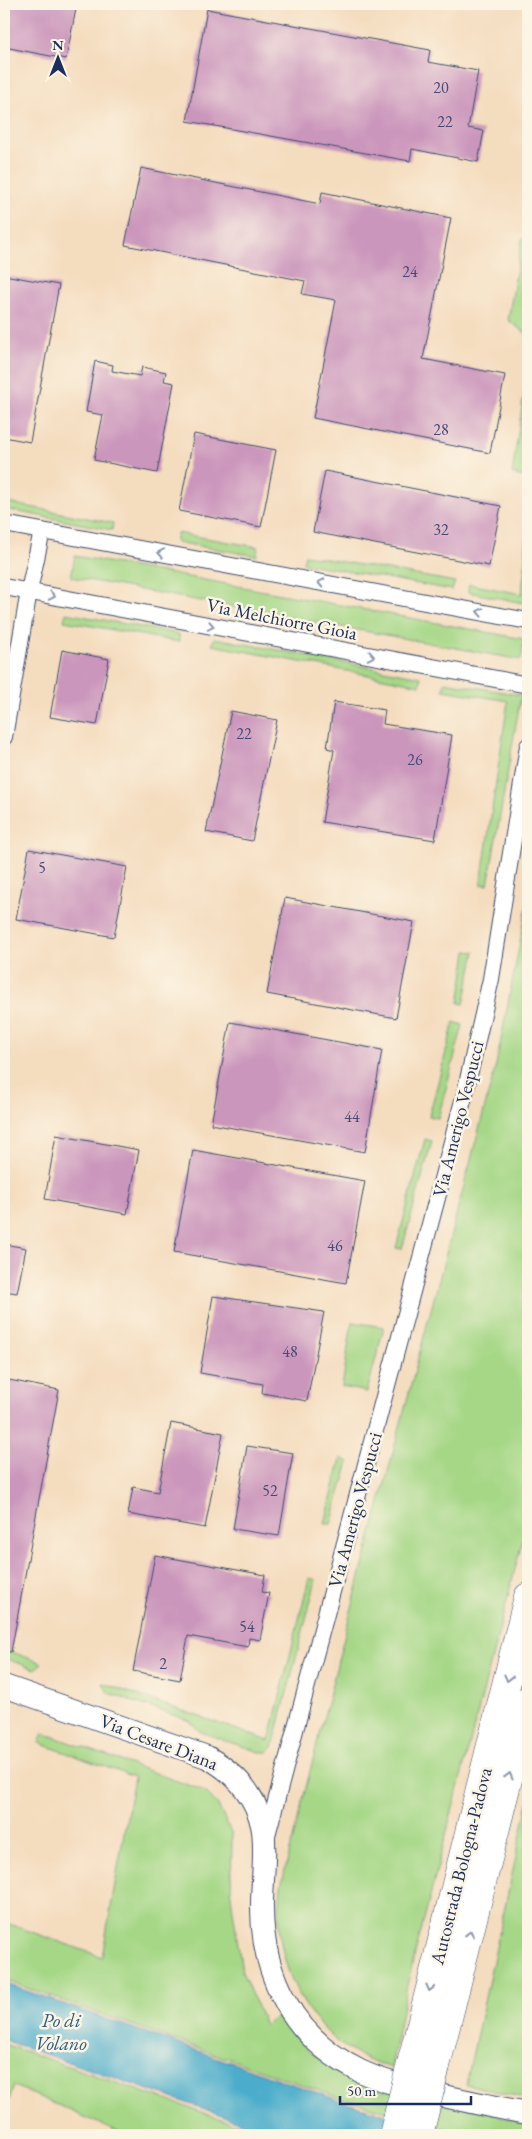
<svg xmlns="http://www.w3.org/2000/svg" width="532" height="2139" viewBox="0 0 532 2139" font-family="'EB Garamond',serif">
<style>
.green{fill:#a5d786;stroke:#608372}
.water{fill:#4cadcb;stroke:#346e94}
.building{fill:#cb96bc}
.lines{fill:none;stroke-linecap:round;stroke-linejoin:round}
.minor-casing{stroke:#3c496c;stroke-width:18}
.secondary-casing{stroke:#3c496c;stroke-width:24}
.motorway-casing{stroke:#3c496c;stroke-width:29}
.minor{stroke:#fff;stroke-width:16}
.secondary{stroke:#fff;stroke-width:22}
.motorway{stroke:#fff;stroke-width:28}
.motorway-bridge-casing{stroke:#3c496c;stroke-width:29;stroke-linecap:butt}
.motorway-bridge{stroke:#fff;stroke-width:28}
.oneway{stroke:#8d97ae}
.labels{text-anchor:middle;dominant-baseline:central;stroke-width:5;stroke-linejoin:round;paint-order:stroke}
.number-label{font-size:16px;fill:#474976}
.street-label{font-size:19px;fill:#1b2f5e;stroke:#fcf5e5}
.water-label{font-size:20px;font-style:italic;fill:#2c5b84;stroke:#fcf5e5}
</style>
<rect width="100%" height="100%" fill="#fcf5e5"/>
<filter id="ink" filterUnits="userSpaceOnUse"><feTurbulence type="fractalNoise" baseFrequency=".02" numOctaves="2"/><feDisplacementMap in="SourceGraphic" scale="10" xChannelSelector="R" yChannelSelector="G"/><feConvolveMatrix kernelMatrix="1 2 1 2 8 2 1 2 1" color-interpolation-filters="sRGB"/></filter>
<filter id="wash" filterUnits="userSpaceOnUse"><feTurbulence type="fractalNoise" baseFrequency=".0096" numOctaves="4" result="noise"/><feDisplacementMap in="SourceGraphic" scale="20" xChannelSelector="R" yChannelSelector="G"/><feGaussianBlur stdDeviation="1.12" result="paint"/><feColorMatrix in="noise" values="0 0 0 0 0 0 0 0 0 0 0 0 0 0 0 0 0 1.4 0 .05"/><feComposite in="paint" operator="in"/></filter>
<g filter="url(#wash)">
<rect width="100%" height="100%" fill="#f4dcbe"/>
<g class="green">
<path d="M 528,235 L 528,335 L 508,320 L 522,239 Z"/>
<path d="M 526,379 L 528,379 L 528,478 L 512,474 Z"/>
<path d="M 4,502 L 113,523 L 112,530 L 4,509 Z"/>
<path d="M 528,520 L 528,604 L 468,592 L 469,584 L 522,594 Z"/>
<path d="M 177,533 L 258,547 L 257,556 L 175,542 Z"/>
<path d="M 305,555 L 455,582 L 452,590 L 303,563 Z"/>
<path d="M 75,556 L 524,639 L 521,660 L 71,577 Z"/>
<path d="M 66,613 L 179,634 L 179,642 L 64,621 Z"/>
<path d="M 214,638 L 421,677 L 420,685 L 212,645 Z"/>
<path d="M 445,682 L 521,695 L 488,885 L 481,884 L 508,701 L 443,690 Z"/>
<path d="M 528,901 L 528,1519 L 407,1985 L 391,2068 C 375,2062 356,2056 342,2045 C 304,2016 280,1969 279,1920 C 279,1909 280,1897 281,1886 L 343,1641 L 496,1065 Z"/>
<path d="M 467,951 L 475,952 L 464,1004 L 459,1003 Z"/>
<path d="M 454,1022 L 463,1025 L 438,1118 L 429,1116 Z"/>
<path d="M 425,1139 L 432,1141 L 402,1249 L 396,1248 Z"/>
<path d="M 352,1322 L 384,1327 L 367,1392 L 342,1387 Z"/>
<path d="M 341,1458 L 349,1462 L 331,1524 L 325,1524 Z"/>
<path d="M 309,1578 L 316,1580 L 273,1747 L 268,1752 L 259,1752 L 200,1732 L 190,1721 L 108,1693 L 103,1683 L 269,1741 Z"/>
<path d="M 4,1649 L 42,1663 L 35,1669 L 4,1658 Z"/>
<path d="M 43,1733 L 202,1790 L 217,1804 L 232,1834 L 231,1896 L 242,1972 L 265,2025 L 279,2015 L 308,2051 L 337,2070 L 528,2124 L 528,2135 L 469,2135 L 340,2098 L 4,1980 L 4,1922 L 102,1957 L 134,1777 L 39,1743 Z"/>
<path d="M 528,1802 L 528,2099 L 466,2084 Z"/>
<path d="M 4,2044 L 268,2135 L 126,2135 L 14,2086 L 4,2115 Z"/>
</g>
<path class="water" d="M 4,1983 L 347,2103 L 457,2135 L 279,2135 L 4,2040 Z"/>
<g id="blocks">
<g class="building">
<path d="M 4,4 L 77,4 L 66,59 L 4,47 Z"/>
<path d="M 207,9 L 430,50 L 428,62 L 478,71 L 468,128 L 484,131 L 478,162 L 412,149 L 410,161 L 187,121 Z"/>
<path d="M 141,168 L 320,204 L 322,192 L 451,218 L 423,359 L 505,375 L 490,453 L 313,418 L 336,300 L 302,294 L 305,281 L 125,245 Z"/>
<path d="M 4,275 L 59,285 L 30,442 L 4,437 Z"/>
<path d="M 95,361 L 113,365 L 112,371 L 140,376 L 142,367 L 166,372 L 164,381 L 174,383 L 157,473 L 94,460 L 103,415 L 86,412 Z"/>
<path d="M 194,434 L 276,450 L 261,527 L 179,511 Z"/>
<path d="M 325,471 L 501,506 L 489,566 L 313,532 Z"/>
<path d="M 62,650 L 109,659 L 97,725 L 50,717 Z"/>
<path d="M 334,702 L 385,710 L 383,724 L 452,735 L 435,840 L 322,822 L 334,750 L 327,748 Z"/>
<path d="M 231,711 L 277,720 L 252,841 L 206,832 Z"/>
<path d="M 29,849 L 127,867 L 114,937 L 16,919 Z"/>
<path d="M 285,898 L 414,922 L 396,1018 L 267,994 Z"/>
<path d="M 230,1022 L 382,1050 L 365,1152 L 211,1124 Z"/>
<path d="M 56,1135 L 139,1150 L 127,1214 L 45,1199 Z"/>
<path d="M 193,1150 L 365,1181 L 346,1283 L 174,1252 Z"/>
<path d="M 4,1244 L 26,1248 L 17,1293 L 4,1291 Z"/>
<path d="M 213,1296 L 324,1312 L 307,1401 L 262,1393 L 263,1384 L 200,1373 Z"/>
<path d="M 4,1379 L 59,1390 L 11,1652 L 4,1652 Z"/>
<path d="M 171,1423 L 223,1433 L 205,1528 L 128,1514 L 133,1487 L 158,1492 Z"/>
<path d="M 247,1446 L 293,1453 L 279,1536 L 233,1529 Z"/>
<path d="M 155,1555 L 265,1575 L 262,1592 L 269,1593 L 260,1640 L 249,1638 L 248,1647 L 188,1636 L 180,1680 L 133,1671 Z"/>
</g>
</g>
</g>
<g filter="url(#ink)">
<use href="#blocks" fill-opacity="0" stroke="#3c496c" stroke-width="1"/>
<g class="lines">
<g class="minor-casing">
<g id="minor">
<path d="M 4,524 L 528,621"/>
<path d="M 4,587 L 528,685"/>
<path d="M 4,737 L 29,591 L 42,531"/>
<path d="M 266,1839 L 465,1093 L 491,979 L 528,746"/>
</g>
</g>
<g class="secondary-casing">
<path id="secondary" d="M 4,1686 L 207,1757 C 234,1772 255,1794 262,1825 C 267,1846 262,1882 262,1904 C 261,1976 294,2039 360,2071 C 383,2082 410,2088 435,2094 C 466,2101 497,2108 528,2113"/>
</g>
<g class="motorway-casing">
<g id="motorway">
<path d="M 412,2060 L 528,1597"/>
<path d="M 436,2066 L 528,1700"/>
</g>
</g>
<use href="#minor" class="minor"/>
<use href="#secondary" class="secondary"/>
<use href="#motorway" class="motorway"/>
<g class="motorway-bridge-casing">
<g id="motorway-bridge">
<path d="M 393,2135 L 412,2060"/>
<path d="M 419,2135 L 436,2066"/>
</g>
</g>
<use href="#motorway-bridge" class="motorway-bridge"/>
</g>
<defs><path id="oneway-chevron" d="M-2-3.5L2.5 0L-2 3.5" fill="none" stroke-width="1.6" stroke-linecap="round" stroke-linejoin="round" transform="scale(1.25)"/></defs>
<g class="oneway">
<use href="#oneway-chevron" transform="translate(161 553) rotate(-169)"/>
<use href="#oneway-chevron" transform="translate(321 583) rotate(-169)"/>
<use href="#oneway-chevron" transform="translate(52 596) rotate(11)"/>
<use href="#oneway-chevron" transform="translate(480 612) rotate(-169)"/>
<use href="#oneway-chevron" transform="translate(211 626) rotate(11)"/>
<use href="#oneway-chevron" transform="translate(371 656) rotate(11)"/>
<use href="#oneway-chevron" transform="translate(508 1678) rotate(104)"/>
<use href="#oneway-chevron" transform="translate(509 1776) rotate(-76)"/>
<use href="#oneway-chevron" transform="translate(470 1934) rotate(-76)"/>
<use href="#oneway-chevron" transform="translate(430 1988) rotate(104)"/>
</g>
</g>
<g class="labels">
<g class="number-label">
<text x="441" y="87">20</text>
<text x="445" y="121">22</text>
<text x="410" y="271">24</text>
<text x="441" y="429">28</text>
<text x="441" y="529">32</text>
<text x="244" y="733">22</text>
<text x="415" y="759">26</text>
<text x="42" y="867">5</text>
<text x="352" y="1116">44</text>
<text x="335" y="1245">46</text>
<text x="290" y="1351">48</text>
<text x="270" y="1490">52</text>
<text x="247" y="1626">54</text>
<text x="163" y="1663">2</text>
</g>
<g class="street-label">
<text transform="translate(282 619) rotate(11)">Via Melchiorre Gioia</text>
<text transform="translate(458 1119) rotate(-76)">Via Amerigo Vespucci</text>
<text transform="translate(355 1510) rotate(-75)">Via Amerigo Vespucci</text>
<text transform="translate(159 1742) rotate(21)">Via Cesare Diana</text>
<text transform="translate(461 1866) rotate(-76)">Autostrada Bologna-Padova</text>
</g>
<g class="water-label">
<text x="61" y="2020">Po di<tspan x="61" dy="23">Volano</tspan></text>
</g>
</g>
<rect width="532" height="2139" fill="none" stroke="#fcf5e5" stroke-width="20"/>
<g transform="translate(58 58)" stroke="#fcf5e5" stroke-width="4" paint-order="stroke">
<path d="M0-4L9 19L0 12L-9 19Z" fill="#1b2f5e"/>
<text y="-8" font-size="14" font-weight="bold" text-anchor="middle" fill="#1b2f5e">N</text>
</g>
<path d="M340 2096v8h131v-8" fill="none" stroke="#1b2f5e" stroke-width="2.5"/>
<text x="347" y="2096" font-size="15" fill="#1b2f5e" stroke="#fcf5e5" stroke-width="4" paint-order="stroke">50 m</text>
</svg>
